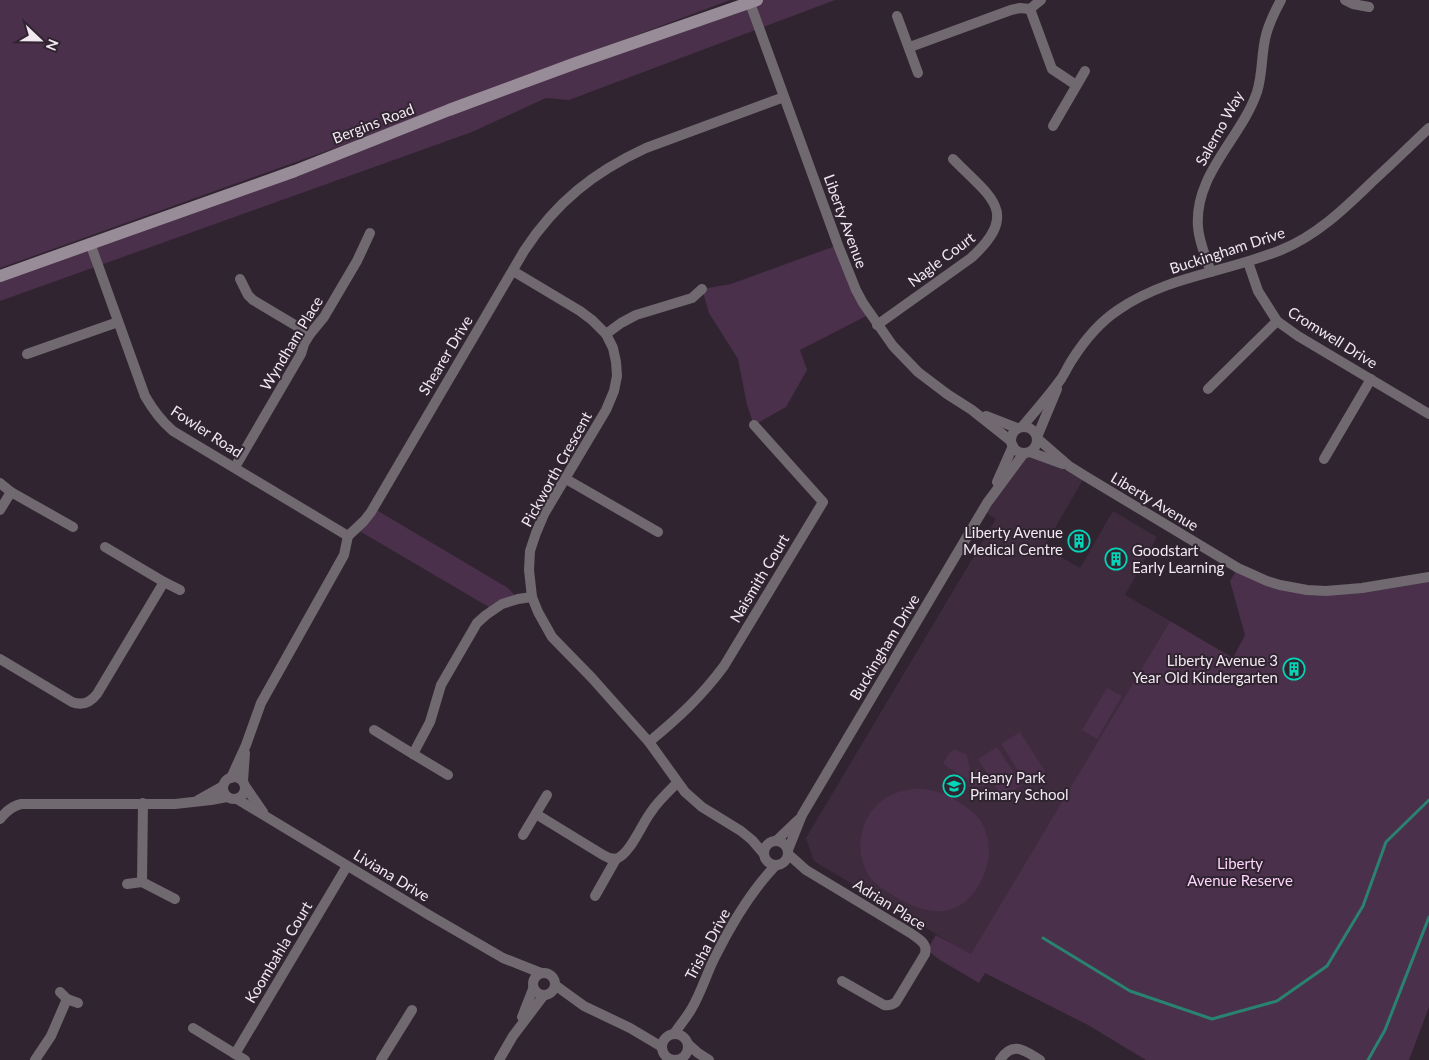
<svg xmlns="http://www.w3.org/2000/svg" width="1429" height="1060" viewBox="0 0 1429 1060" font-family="Lato,sans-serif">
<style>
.built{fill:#3e2c3e}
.green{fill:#4a304a}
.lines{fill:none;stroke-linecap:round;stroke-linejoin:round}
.stream{stroke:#2a8271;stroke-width:3}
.street{stroke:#706970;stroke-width:10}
.secondary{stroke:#988c98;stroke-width:12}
.labels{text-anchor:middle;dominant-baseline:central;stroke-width:4;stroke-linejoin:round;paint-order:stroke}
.street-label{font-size:15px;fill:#f1e8f1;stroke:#312431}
.poi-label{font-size:15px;fill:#f1e8f1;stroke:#312431;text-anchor:end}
.park-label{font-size:15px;fill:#fdd4fc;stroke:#312431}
</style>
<rect width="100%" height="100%" fill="#312431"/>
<path class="built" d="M 1027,453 L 1085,476 L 1044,547 L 1080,568 L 1113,511 L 1157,537 L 1125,595 L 1170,621 L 971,955 L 814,861 L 806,838 L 996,519 L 982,510 Z"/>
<g class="green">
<path d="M 0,0 L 730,0 L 349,143 L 0,268 Z"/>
<path d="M 757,0 L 835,0 L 569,100 L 546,98 L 472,132 L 0,301 L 0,276 Z"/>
<path d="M 838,245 L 870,314 L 800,350 L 807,370 L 786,407 L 754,425 L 747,405 L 738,359 L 709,313 L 702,289 L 731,284 Z"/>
<path d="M 373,508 L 508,588 L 518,599 L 494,610 L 356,529 Z"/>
<path d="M 1238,568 L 1307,590 L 1429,578 L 1429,1007 L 1409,1060 L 1146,1060 L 1088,1025 L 985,973 L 979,983 L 940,960 L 927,950 L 936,935 L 971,954 L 1170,621 L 1233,658 L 1245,635 L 1230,581 Z"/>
<path d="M 1107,688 L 1122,696 L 1097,739 L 1082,730 Z"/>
<path d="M 1020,732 L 1045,771 L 1026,783 L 1001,744 Z"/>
<path d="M 997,747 L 1022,785 L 1002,797 L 978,759 Z"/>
<path d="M 954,749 L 967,755 L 971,773 L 977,769 L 979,769 L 986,781 L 984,786 L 969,786 L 967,779 L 943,764 L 949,753 Z"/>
<path d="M 912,789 C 930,788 944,793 959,802 C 967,808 977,814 982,823 C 994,845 990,870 975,891 C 954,921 922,913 894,896 C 886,891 876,885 870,877 C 853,852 859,817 884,799 C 892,793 902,791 912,789 Z"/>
</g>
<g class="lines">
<g class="stream">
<path d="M 1043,938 L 1130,991 L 1212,1019 L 1277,1001 L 1327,966 L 1363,906 L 1386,842 L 1429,800"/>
<path d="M 1368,1060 L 1385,1030 L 1429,917"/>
</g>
<g class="street">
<path d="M 1345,0 L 1353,4 L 1369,7"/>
<path d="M 750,3 L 838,245 L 856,290 L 863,303 L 893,346 L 918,372 L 947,394 L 972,410 L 1011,441"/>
<path d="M 1030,9 L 1052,69 L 1076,85"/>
<path d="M 897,16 L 918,73"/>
<path d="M 910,47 L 1011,10 L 1020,8 L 1030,9 L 1041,0"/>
<path d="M 1053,126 L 1085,71"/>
<path d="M 90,243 L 145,396 C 153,410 160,420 173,431 L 348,536"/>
<path d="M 1248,262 L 1258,291 L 1277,321 L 1298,336 L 1429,414"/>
<path d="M 513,271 L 580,311 L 592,320 L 606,334 L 613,348 L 616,362 L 617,376 L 614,391 L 606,410 L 544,514 L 536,533 L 530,551 L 529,570 L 532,597 L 538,612 L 552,637 L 592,678 L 624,714 L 649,742 L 685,792 L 702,807 L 741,831 L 752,840 L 764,854"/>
<path d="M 1211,272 C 1206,258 1199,242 1198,227 C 1194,174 1241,139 1257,92 C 1263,73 1261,54 1266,35 C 1269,23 1275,11 1281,0"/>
<path d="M 240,279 L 248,295 L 253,300 L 310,334"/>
<path d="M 877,325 L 971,258 C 1022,212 989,196 953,159"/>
<path d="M 606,334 L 621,323 L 636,315 L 692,298 L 702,289"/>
<path d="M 27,354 L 118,322"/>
<path d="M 1208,389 L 1277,321"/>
<path d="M 986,416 L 1017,428"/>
<circle cx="1024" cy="440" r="13"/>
<path d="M 1022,427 C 1035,411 1049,396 1061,379 C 1065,373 1068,366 1072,360 C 1084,341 1100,322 1118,310 C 1167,276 1227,272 1281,250 C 1318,235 1346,207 1374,180 C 1393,163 1411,145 1429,128"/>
<path d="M 1037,437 L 1057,389"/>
<path d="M 1038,439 L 1069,466 L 1085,476 L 1238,568 L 1267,581 L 1280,585 L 1307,590 L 1326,591 L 1362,588 L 1429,577"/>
<path d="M 1030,452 L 1063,464"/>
<path d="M 1324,459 L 1371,379"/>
<path d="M 235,467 L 301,354 L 304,344 L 310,334 L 324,317 L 357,261 L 370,233"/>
<path d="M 566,479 L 658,532"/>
<path d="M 997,482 L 1013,446"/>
<path d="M 0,483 L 11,492 L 73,527"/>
<path d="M 0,510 L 11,492"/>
<path d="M 105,547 L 164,582 L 180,590"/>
<path d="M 0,659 L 72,702 C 82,706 90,703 97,694 L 164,582"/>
<path d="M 374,730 L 413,754"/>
<path d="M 649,742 C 678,718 701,697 724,666 L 823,502 L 754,425"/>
<path d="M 448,775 L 413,754 L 430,722 L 441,685 L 477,623 L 486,615 L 502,604 L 518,599 L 532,597"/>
<circle cx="234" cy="788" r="11"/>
<path d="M 231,778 L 246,745 L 261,703 L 344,555 L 348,536 L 364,521 L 371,512 L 524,251 C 556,202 594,172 646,148 L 784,97"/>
<path d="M 243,781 L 245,753"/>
<path d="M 245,786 L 263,812"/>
<path d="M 237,799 L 429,915 L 503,958 L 541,973"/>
<path d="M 198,800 L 223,786"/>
<path d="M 536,814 L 603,855 L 609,858 L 616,859"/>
<path d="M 0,819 C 6,811 12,806 21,804 L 175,804 L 211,800 L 227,797"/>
<path d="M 523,835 L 547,795"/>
<path d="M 776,841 L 798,820"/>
<circle cx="776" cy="853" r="12"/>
<path d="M 788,850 L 802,815 L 987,503 L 1024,453"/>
<path d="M 788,854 L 806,870 L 912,934 C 920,940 928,944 925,954 L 896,1002 C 892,1005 889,1006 884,1005 L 842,981"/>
<path d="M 142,882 L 143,803"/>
<path d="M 127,884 L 142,882 L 175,899"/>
<path d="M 595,896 L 616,859 C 631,853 641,825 651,812 C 658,801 668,792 677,783"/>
<circle cx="544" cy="984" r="11"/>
<path d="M 555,985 L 584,1006 L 630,1028 L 662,1047"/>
<path d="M 67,999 L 78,1003"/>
<path d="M 522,1017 L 533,989"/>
<path d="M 193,1028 L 245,1060"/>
<path d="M 674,1034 C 680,1025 687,1017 692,1008 C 702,991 707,972 716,955 C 731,925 753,889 776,865"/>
<circle cx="675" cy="1047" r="13"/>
<path d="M 688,1044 L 698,1053 L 709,1060"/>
<path d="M 235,1054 L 347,866"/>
<path d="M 35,1060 L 51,1036 L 67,999 L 60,992"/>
<path d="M 381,1060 L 412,1010"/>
<path d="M 499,1060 L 513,1036 L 544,995"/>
<path d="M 1000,1060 C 1013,1040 1025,1051 1040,1060"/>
</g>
<path class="secondary" d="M 0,276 L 295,171 L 449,110 L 576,63 L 757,0"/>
</g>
<defs>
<g id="building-ring" transform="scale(1.125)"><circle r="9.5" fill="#312431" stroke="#03d5b6" stroke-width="1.5"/><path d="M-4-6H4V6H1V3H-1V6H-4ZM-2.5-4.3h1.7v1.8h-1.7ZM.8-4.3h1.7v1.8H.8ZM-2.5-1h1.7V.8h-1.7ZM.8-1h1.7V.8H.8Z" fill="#03d5b6"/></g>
<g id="school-ring" transform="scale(1.125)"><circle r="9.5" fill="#312431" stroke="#03d5b6" stroke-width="1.5"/><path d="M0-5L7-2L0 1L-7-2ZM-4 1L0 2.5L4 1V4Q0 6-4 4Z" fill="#03d5b6"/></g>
</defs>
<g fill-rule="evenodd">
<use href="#building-ring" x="1079" y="541"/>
<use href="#building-ring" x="1116" y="559"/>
<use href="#building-ring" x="1294" y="669"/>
<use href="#school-ring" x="954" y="786"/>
</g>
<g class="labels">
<g class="street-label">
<text transform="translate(373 123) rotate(-21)">Bergins Road</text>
<text transform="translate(1219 128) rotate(-61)">Salerno Way</text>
<text transform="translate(846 221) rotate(70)">Liberty Avenue</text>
<text transform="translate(1227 250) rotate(-18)">Buckingham Drive</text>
<text transform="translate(941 259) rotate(-37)">Nagle Court</text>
<text transform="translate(1333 337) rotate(32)">Cromwell Drive</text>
<text transform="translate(291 343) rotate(-59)">Wyndham Place</text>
<text transform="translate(445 355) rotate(-59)">Shearer Drive</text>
<text transform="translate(207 431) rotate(33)">Fowler Road</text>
<text transform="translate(556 469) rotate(-61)">Pickworth Crescent</text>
<text transform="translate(1155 501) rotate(31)">Liberty Avenue</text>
<text transform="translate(759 578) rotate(-59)">Naismith Court</text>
<text transform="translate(884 647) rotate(-59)">Buckingham Drive</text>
<text transform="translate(392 875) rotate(31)">Liviana Drive</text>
<text transform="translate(890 904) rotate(32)">Adrian Place</text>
<text transform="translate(707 944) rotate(-62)">Trisha Drive</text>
<text transform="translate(278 952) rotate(-59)">Koombahla Court</text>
</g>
<g class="poi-label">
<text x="1063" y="532">Liberty Avenue<tspan x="1063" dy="17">Medical Centre</tspan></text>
<text x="1132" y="550" text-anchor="start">Goodstart<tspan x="1132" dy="17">Early Learning</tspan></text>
<text x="1278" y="660">Liberty Avenue 3<tspan x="1278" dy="17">Year Old Kindergarten</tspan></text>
<text x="970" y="777" text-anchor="start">Heany Park<tspan x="970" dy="17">Primary School</tspan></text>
</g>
<g class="park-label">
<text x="1240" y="863">Liberty<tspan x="1240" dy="17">Avenue Reserve</tspan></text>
</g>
</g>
<g transform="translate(40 40) rotate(112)" stroke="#312431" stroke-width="4" paint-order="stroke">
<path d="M0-4L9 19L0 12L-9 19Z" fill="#f1e8f1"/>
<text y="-8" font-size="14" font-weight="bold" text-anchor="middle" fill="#f1e8f1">N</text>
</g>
</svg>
